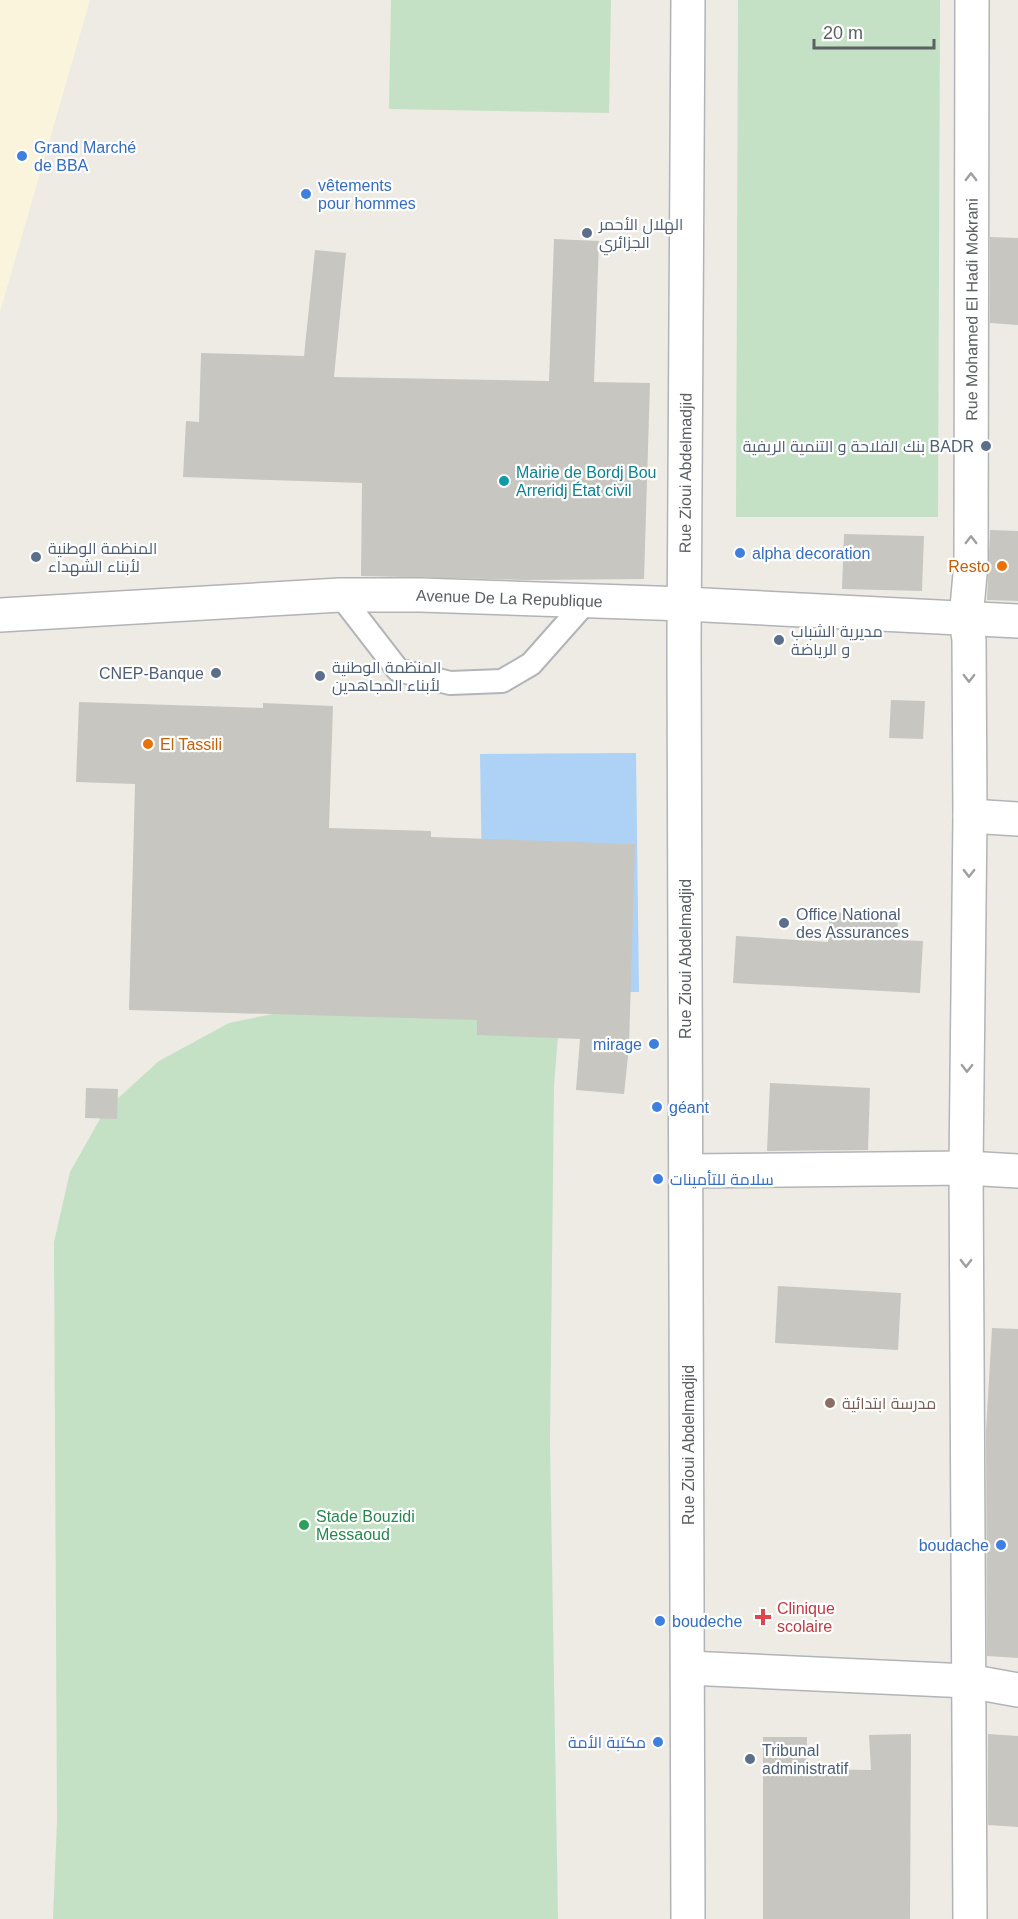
<svg xmlns="http://www.w3.org/2000/svg" width="1018" height="1919" viewBox="0 0 1018 1919" font-family="Helvetica,Cairo,sans-serif">
<style>
.commercial{fill:#faf4dd}
.green{fill:#c4e1c5}
.water{fill:#add2f5}
.building{fill:#c8c6c1}
.lines{fill:none;stroke-linecap:round;stroke-linejoin:round}
.lane-casing{stroke:#b1b4b8;stroke-width:26}
.street-casing{stroke:#b1b4b8;stroke-width:36}
.secondary-casing{stroke:#b1b3b7;stroke-width:36}
.lane{stroke:#fff;stroke-width:22}
.street{stroke:#fff;stroke-width:33}
.secondary{stroke:#fff;stroke-width:33}
.oneway{stroke:#9d9fa1}
.shop-dot{fill:#3f7fe0;stroke:#fff;stroke-width:2}
.service-dot{fill:#5c6f8a;stroke:#fff;stroke-width:2}
.culture-dot{fill:#0f9aa8;stroke:#fff;stroke-width:2}
.food-dot{fill:#e8710a;stroke:#fff;stroke-width:2}
.education-dot{fill:#8d6e63;stroke:#fff;stroke-width:2}
.leisure-dot{fill:#2e9e5b;stroke:#fff;stroke-width:2}
.health-dot{fill:#e0444e;stroke:#fff;stroke-width:2}
.labels{text-anchor:middle;dominant-baseline:central;stroke-width:4.5;stroke-linejoin:round;paint-order:stroke}
.shop-label{font-size:16px;fill:#366cbe;stroke:#fff;text-anchor:start}
.service-label{font-size:16px;fill:#4e5e75;stroke:#fff;text-anchor:start}
.street-label{font-size:16px;fill:#5c5f63;stroke:#fff}
.culture-label{font-size:16px;fill:#0d838f;stroke:#fff;text-anchor:start}
.food-label{font-size:16px;fill:#c56008;stroke:#fff;text-anchor:end}
.education-label{font-size:16px;fill:#785e54;stroke:#fff;text-anchor:start}
.leisure-label{font-size:16px;fill:#27864d;stroke:#fff;text-anchor:start}
.health-label{font-size:16px;fill:#be3a42;stroke:#fff;text-anchor:start}
</style>
<rect width="100%" height="100%" fill="#edebe4"/>
<path class="commercial" d="M 0,0 L 90,0 L 0,312 Z"/>
<g class="green">
<path d="M 391,0 L 611,0 L 609,113 L 389,109 Z"/>
<path d="M 738,0 L 940,0 L 938,517 L 736,517 Z"/>
<path d="M 302,1008 L 559,1023 L 554,1086 L 550,1441 L 558,1919 L 53,1919 L 57,1821 L 54,1242 L 70,1172 L 105,1110 L 159,1061 L 229,1023 Z"/>
</g>
<path class="water" d="M 636,753 L 639,992 L 484,993 L 480,754 Z"/>
<g class="building">
<path d="M 990,237 L 1018,238 L 1018,325 L 990,323 Z"/>
<path d="M 554,239 L 599,241 L 594,382 L 650,383 L 644,579 L 526,580 L 361,576 L 362,483 L 183,477 L 186,421 L 199,422 L 201,353 L 304,356 L 315,250 L 346,253 L 334,377 L 549,381 Z"/>
<path d="M 990,530 L 1018,531 L 1018,601 L 987,600 Z"/>
<path d="M 844,534 L 924,536 L 922,591 L 842,589 Z"/>
<path d="M 891,700 L 925,701 L 923,739 L 889,738 Z"/>
<path d="M 79,702 L 263,708 L 263,703 L 333,706 L 329,828 L 431,831 L 431,837 L 635,844 L 629,1046 L 624,1094 L 576,1090 L 580,1039 L 477,1035 L 477,1020 L 129,1010 L 135,784 L 76,782 Z"/>
<path d="M 830,912 L 898,916 L 897,940 L 923,941 L 920,993 L 733,983 L 736,936 L 828,942 Z"/>
<path d="M 770,1083 L 870,1088 L 868,1150 L 767,1151 Z"/>
<path d="M 86,1088 L 118,1089 L 117,1119 L 85,1118 Z"/>
<path d="M 778,1286 L 901,1293 L 898,1350 L 775,1343 Z"/>
<path d="M 992,1328 L 1018,1329 L 1018,1658 L 987,1656 L 986,1431 Z"/>
<path d="M 911,1734 L 910,1919 L 763,1919 L 763,1737 L 807,1737 L 806,1769 L 871,1770 L 869,1735 Z"/>
<path d="M 988,1734 L 1018,1736 L 1018,1827 L 988,1825 Z"/>
</g>
<g class="lines">
<g class="lane-casing">
<path id="lane" d="M 340,595 L 398,670 L 450,683 L 502,681 L 531,664 L 586,602"/>
</g>
<g class="street-casing">
<g id="street">
<path d="M 970,816 L 1018,819"/>
<path d="M 687,1171 L 966,1168 L 1018,1171"/>
<path d="M 688,1668 L 968,1681 L 1018,1690"/>
<path id="s1" d="M 970,1919 L 966,1168 L 970,816 L 969,640 L 966,619 L 971,563 L 972,0"/>
</g>
</g>
<g class="secondary-casing">
<g id="secondary">
<path id="s2" d="M 0,615 L 340,595 L 421,595 L 685,604 L 1018,621"/>
<path id="s3" d="M 688,1919 L 684,645 L 688,0"/>
</g>
</g>
<use href="#lane" class="lane"/>
<use href="#street" class="street"/>
<use href="#secondary" class="secondary"/>
</g>
<defs><path id="oneway-chevron" d="M-2-3.5L2.5 0L-2 3.5" fill="none" stroke-width="1.6" stroke-linecap="round" stroke-linejoin="round" transform="scale(1.5)"/></defs>
<g class="oneway">
<use href="#oneway-chevron" transform="translate(971 177) rotate(-90)"/>
<use href="#oneway-chevron" transform="translate(971 540) rotate(-90)"/>
<use href="#oneway-chevron" transform="translate(969 678) rotate(90)"/>
<use href="#oneway-chevron" transform="translate(969 873) rotate(91)"/>
<use href="#oneway-chevron" transform="translate(967 1068) rotate(91)"/>
<use href="#oneway-chevron" transform="translate(966 1263) rotate(90)"/>
</g>
<g class="shop-dot">
<circle cx="22" cy="156" r="6"/>
<circle cx="306" cy="194" r="6"/>
<circle cx="740" cy="553" r="6"/>
<circle cx="654" cy="1044" r="6"/>
<circle cx="657" cy="1107" r="6"/>
<circle cx="658" cy="1179" r="6"/>
<circle cx="1001" cy="1545" r="6"/>
<circle cx="660" cy="1621" r="6"/>
<circle cx="658" cy="1742" r="6"/>
</g>
<g class="service-dot">
<circle cx="587" cy="233" r="6"/>
<circle cx="986" cy="446" r="6"/>
<circle cx="36" cy="557" r="6"/>
<circle cx="779" cy="640" r="6"/>
<circle cx="216" cy="673" r="6"/>
<circle cx="320" cy="676" r="6"/>
<circle cx="784" cy="923" r="6"/>
<circle cx="750" cy="1759" r="6"/>
</g>
<circle class="culture-dot" cx="504" cy="481" r="6"/>
<g class="food-dot">
<circle cx="1002" cy="566" r="6"/>
<circle cx="148" cy="744" r="6"/>
</g>
<circle class="education-dot" cx="830" cy="1403" r="6"/>
<circle class="leisure-dot" cx="304" cy="1525" r="6"/>
<path class="health-dot" d="M760 1608h6v6h6v6h-6v6h-6v-6h-6v-6h6z"/>
<g class="labels">
<g class="shop-label">
<text x="34" y="147">Grand Marché<tspan x="34" dy="18">de BBA</tspan></text>
<text x="318" y="185">vêtements<tspan x="318" dy="18">pour hommes</tspan></text>
<text x="752" y="553">alpha decoration</text>
<text x="642" y="1044" text-anchor="end">mirage</text>
<text x="669" y="1107">géant</text>
<text x="670" y="1179">سلامة للتأمينات</text>
<text x="989" y="1545" text-anchor="end">boudache</text>
<text x="672" y="1621">boudeche</text>
<text x="646" y="1742" text-anchor="end">مكتبة الأمة</text>
</g>
<g class="service-label">
<text x="599" y="224">الهلال الأحمر<tspan x="599" dy="18">الجزائري</tspan></text>
<text x="974" y="446" text-anchor="end">بنك الفلاحة و التنمية الريفية BADR</text>
<text x="48" y="548">المنظمة الوطنية<tspan x="48" dy="18">لأبناء الشهداء</tspan></text>
<text x="791" y="631">مديرية الشباب<tspan x="791" dy="18">و الرياضة</tspan></text>
<text x="332" y="667">المنظمة الوطنية<tspan x="332" dy="18">لأبناء المجاهدين</tspan></text>
<text x="204" y="673" text-anchor="end">CNEP-Banque</text>
<text x="796" y="914">Office National<tspan x="796" dy="18">des Assurances</tspan></text>
<text x="762" y="1750">Tribunal<tspan x="762" dy="18">administratif</tspan></text>
</g>
<g class="street-label">
<text stroke="none"><textPath href="#s1" startOffset="1610">Rue Mohamed El Hadi Mokrani</textPath></text>
<text stroke="none"><textPath href="#s3" startOffset="1446">Rue Zioui Abdelmadjid</textPath></text>
<text stroke="none"><textPath href="#s2" startOffset="510">Avenue De La Republique</textPath></text>
<text transform="translate(685 959) rotate(-90)">Rue Zioui Abdelmadjid</text>
<text transform="translate(688 1445) rotate(-90)">Rue Zioui Abdelmadjid</text>
</g>
<g class="culture-label">
<text x="516" y="472">Mairie de Bordj Bou<tspan x="516" dy="18">Arreridj État civil</tspan></text>
</g>
<g class="food-label">
<text x="990" y="566">Resto</text>
<text x="160" y="744" text-anchor="start">El Tassili</text>
</g>
<g class="education-label">
<text x="842" y="1403">مدرسة ابتدائية</text>
</g>
<g class="leisure-label">
<text x="316" y="1516">Stade Bouzidi<tspan x="316" dy="18">Messaoud</tspan></text>
</g>
<g class="health-label">
<text x="777" y="1608">Clinique<tspan x="777" dy="18">scolaire</tspan></text>
</g>
</g>
<path d="M814 39v9h120v-9" fill="none" stroke="#5c5f63" stroke-width="3"/>
<text x="823" y="39" font-size="18" fill="#5c5f63" stroke="#ffffff" stroke-width="4.5" paint-order="stroke">20 m</text>
</svg>
